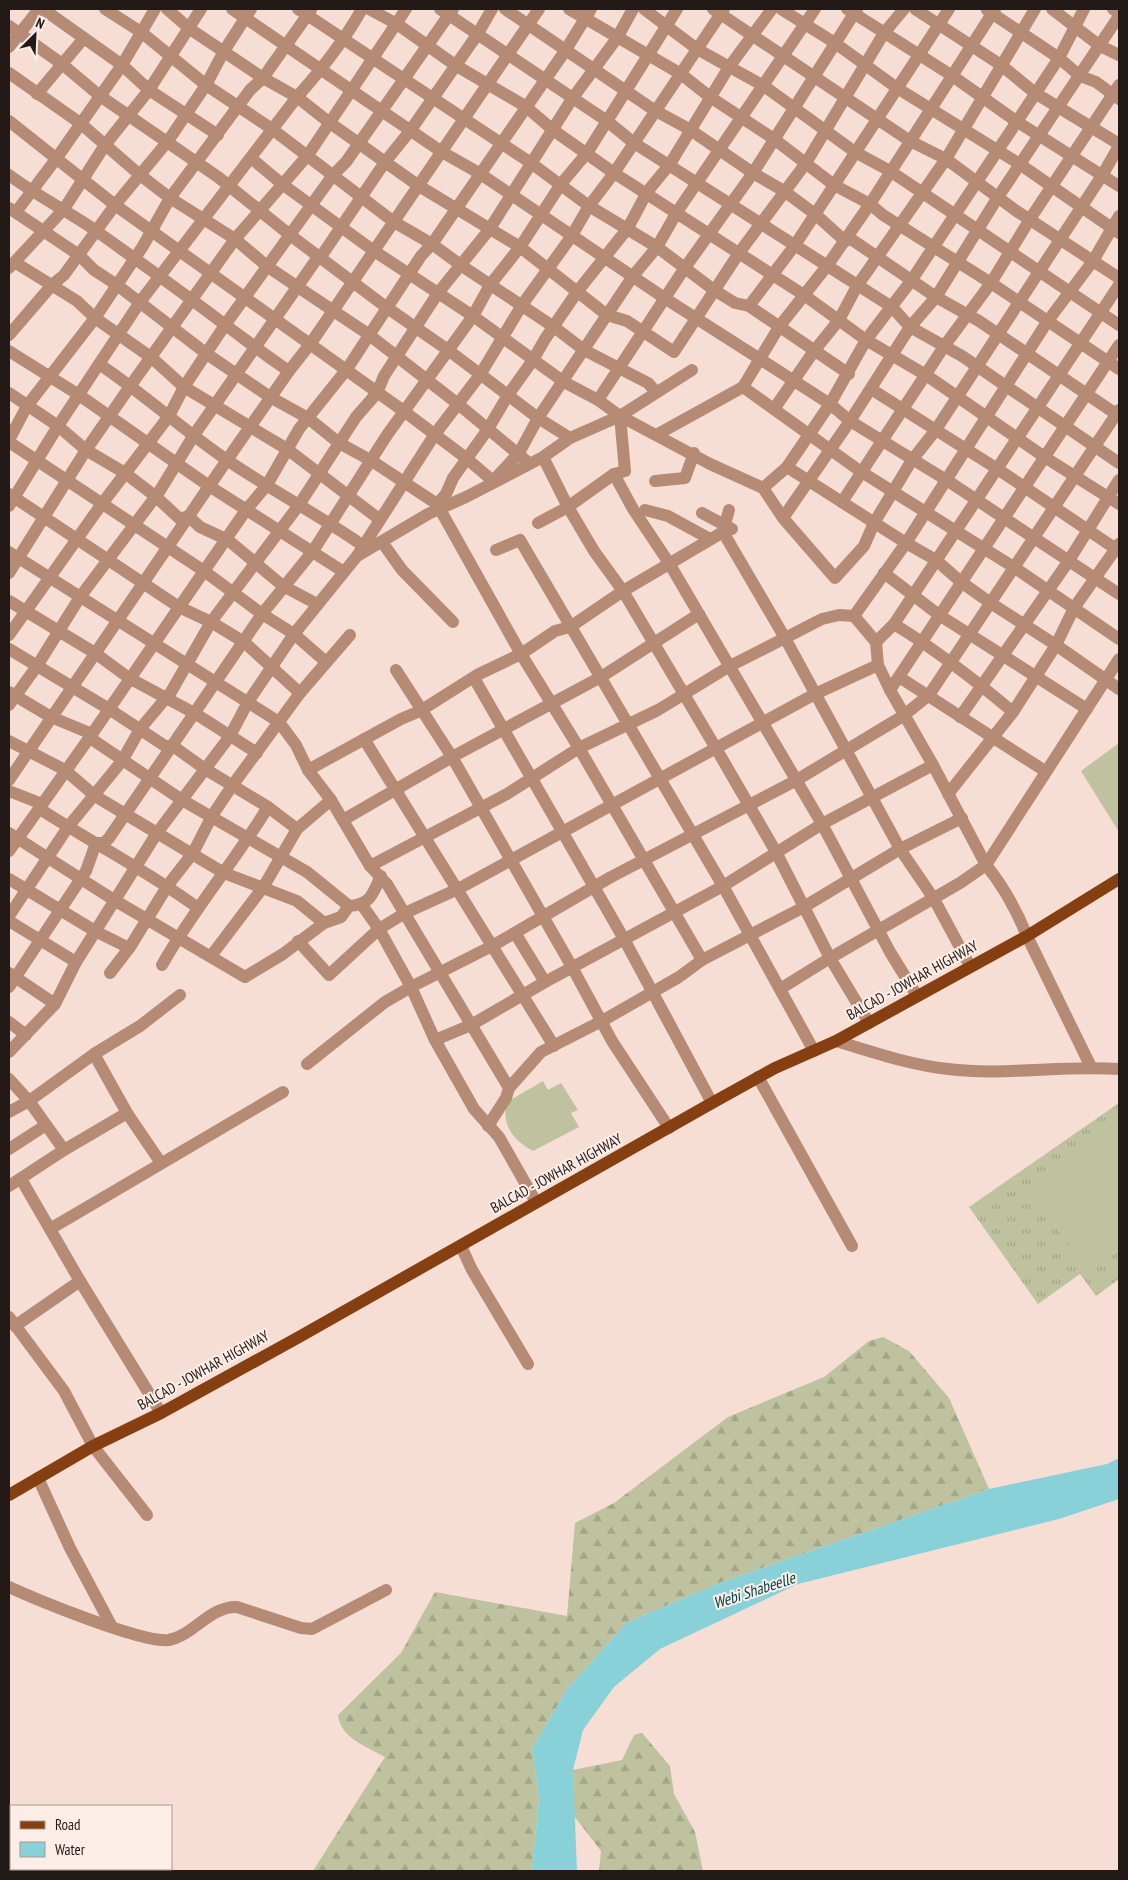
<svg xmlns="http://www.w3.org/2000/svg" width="1128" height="1880" viewBox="0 0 1128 1880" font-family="'PT Sans Narrow',sans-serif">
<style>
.grass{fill:url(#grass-tufts)}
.forest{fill:url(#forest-firs)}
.pitch{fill:#bec29e}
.water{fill:#89d1d9}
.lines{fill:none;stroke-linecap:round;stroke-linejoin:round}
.minor{stroke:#b58b76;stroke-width:12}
.tertiary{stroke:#b58b76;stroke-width:12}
.primary{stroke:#863f11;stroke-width:12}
.labels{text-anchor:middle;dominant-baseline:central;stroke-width:4;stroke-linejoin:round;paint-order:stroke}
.street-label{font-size:15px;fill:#231a17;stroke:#fcede7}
.water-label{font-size:16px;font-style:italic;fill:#00454b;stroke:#fcede7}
</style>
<defs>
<pattern id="grass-tufts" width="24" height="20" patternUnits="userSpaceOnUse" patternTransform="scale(1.25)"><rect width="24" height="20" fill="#bec29e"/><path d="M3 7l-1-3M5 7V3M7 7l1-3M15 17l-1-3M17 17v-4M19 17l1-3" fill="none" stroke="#a3a687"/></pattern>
<pattern id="forest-firs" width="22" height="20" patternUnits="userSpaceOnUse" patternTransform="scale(1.25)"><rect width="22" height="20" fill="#bec29e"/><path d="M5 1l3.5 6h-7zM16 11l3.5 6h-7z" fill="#a3a687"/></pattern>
</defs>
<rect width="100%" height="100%" fill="#f6ded4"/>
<path class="grass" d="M 1119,1103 L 1119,1124 L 1029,1187 L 1087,1271 L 1119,1249 L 1119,1279 L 1096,1296 L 1080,1274 L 1038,1304 L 969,1207 Z"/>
<g class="forest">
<path d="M 883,1337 L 909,1351 L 949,1398 L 989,1489 L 719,1583 L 626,1623 L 567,1689 L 532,1749 L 539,1798 L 532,1871 L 313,1871 L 385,1757 C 368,1747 340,1738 338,1715 L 401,1653 L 435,1592 L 567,1616 L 575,1523 L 614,1503 L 728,1417 L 824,1377 L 869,1341 Z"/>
<path d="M 642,1733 L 670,1766 L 674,1794 L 695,1832 L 703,1871 L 599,1871 L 601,1851 L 574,1816 L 573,1770 L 622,1760 L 634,1735 Z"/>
</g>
<g class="pitch">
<path d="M 1119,743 L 1119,832 L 1081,771 Z"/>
<path d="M 543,1081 L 548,1090 L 561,1083 L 578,1110 L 571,1113 L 579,1127 L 533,1151 C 513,1140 501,1125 507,1102 Z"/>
<path d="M 1119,1124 L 1119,1249 L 1087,1271 L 1028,1186 Z"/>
</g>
<path class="water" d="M 1119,1458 L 1119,1499 L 1059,1519 L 798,1584 L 660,1649 L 614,1687 L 583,1730 L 573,1770 L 577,1871 L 532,1871 L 539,1798 L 532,1749 L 567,1689 L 626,1623 L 719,1583 L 989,1489 L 1107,1464 Z"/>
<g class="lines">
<g class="minor">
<path d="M 43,9 L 122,65 L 149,90 L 218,135"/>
<path d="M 105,9 L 141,32 L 206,85 L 272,129 L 394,222 L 432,244 L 462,266 L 554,327 L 584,350 L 648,383 L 656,392"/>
<path d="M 167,9 L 190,29 L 263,78 L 297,97 L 330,123 L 419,186 L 520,247 L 607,315 L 627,321 L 674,352 L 739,253 L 806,163 L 884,33 L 904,9"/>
<path d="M 232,9 L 442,152 L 479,173 L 666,299 L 830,404 L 850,421 L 948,481 L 1119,594"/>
<path d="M 298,9 L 531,163 L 589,206 L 657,247 L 714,290 L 735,303 L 749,306 L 849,374"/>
<path d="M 369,9 L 397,24 L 455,65 L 525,106 L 553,130 L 614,173 L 804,295 L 866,340 L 926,375 L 1046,458 L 1119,504"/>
<path d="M 440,9 L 607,121 L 634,143 L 892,307 L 910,327 L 962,356 L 1119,463"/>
<path d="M 505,9 L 654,110 L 689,129 L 753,173 L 784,191 L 815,214 L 845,241 L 851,239 L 936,297 L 979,321 L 1119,416"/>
<path d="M 569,9 L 681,74 L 710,97 L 774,139 L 834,185 L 870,204 L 883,215 L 991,283 L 1119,369"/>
<path d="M 644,9 L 697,49 L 764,86 L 855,152 L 890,171 L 1119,325"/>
<path d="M 713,9 L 910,141 L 946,159 L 1015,210 L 1119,278"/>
<path d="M 781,9 L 835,43 L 897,88 L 1021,165 L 1119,233"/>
<path d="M 847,9 L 951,75 L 1016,121 L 1119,186"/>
<path d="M 915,9 L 1001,65 L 1035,93 L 1119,144"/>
<path d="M 1052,9 L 1100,46 L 1119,55"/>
<path d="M 987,10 L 1059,58 L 1080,76 L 1096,82 L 1119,99"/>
<path d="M 9,26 L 62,64 L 100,96 L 218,177 L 290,235 L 386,307 L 448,350 L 538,418 L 570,438"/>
<path d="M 9,47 L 39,9"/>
<path d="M 9,73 L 80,123 L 140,175 L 170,198 L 235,239 L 268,267 L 368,334 L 458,404 L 529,463"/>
<path d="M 37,94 L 84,38"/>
<path d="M 9,121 L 115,205 L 405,412 L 466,458 L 493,481 L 519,453 L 538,418 L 633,276 L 657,247 L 677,212 L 815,9"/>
<path d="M 251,158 L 282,184 L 374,251 L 473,316 L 564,382 L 598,400 L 620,416 L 710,464 L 763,488 L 783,518 L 835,578 L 864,546 L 874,523 L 912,460 L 935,431 L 1103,174 L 1119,146"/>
<path d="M 9,175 C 36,195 67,211 95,230 C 138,261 182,292 224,324 C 246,340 266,356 289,371"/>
<path d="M 9,208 L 79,255 L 94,270 L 117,285 L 207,354 L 270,397 L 308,418 L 339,443 L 372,461 L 437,504 L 521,654 L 579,748 L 702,960"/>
<path d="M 16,212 L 56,159 L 122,65 L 155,9"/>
<path d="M 16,263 L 77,301 L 95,318 L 152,358 L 184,387 L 287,449 L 379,519"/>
<path d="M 9,268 L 64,209 L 105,145 L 149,90 L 201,9"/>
<path d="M 749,306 L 795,245 L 949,9"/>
<path d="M 9,335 L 52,285 L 64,275 L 115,205 L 168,141 L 206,85 L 224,51 L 251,9"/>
<path d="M 9,351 L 79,395 L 209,486 L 344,572"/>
<path d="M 99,364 C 144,394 183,430 227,460 C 271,490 319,515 362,545"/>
<path d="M 743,387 L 860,471 L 1015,568 L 1119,639"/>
<path d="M 871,389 L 996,468 L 1119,551"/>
<path d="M 9,393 L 58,426 L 86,450 L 125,473 L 155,496 L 180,519 L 188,516 L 200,527 L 228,540 L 283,586 L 317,604"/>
<path d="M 598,400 L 684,269 L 753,173 L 857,9"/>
<path d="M 774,409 L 814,351 L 839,320 L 857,286 L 946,159 L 1035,9"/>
<path d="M 658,434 L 743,387 L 779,327 L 827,266 L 870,204 L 995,9"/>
<path d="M 9,440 L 27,406 L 95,318 L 143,246 L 170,198 L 250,90 L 263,78 L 311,10"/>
<path d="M 9,442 L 204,571 L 262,614 L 294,634 L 326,662"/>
<path d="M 543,457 L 568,507 L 594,551 L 623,591 L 717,750 L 776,852 L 830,958 L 869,1023"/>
<path d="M 787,467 L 906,543 L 936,560 L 961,582 L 992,604 L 1056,645 L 1119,689"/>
<path d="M 614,474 L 633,509 L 669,563 L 822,824 L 890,952 L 917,996"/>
<path d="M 655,481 L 685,478 L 694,453"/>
<path d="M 763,488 L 787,467 L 830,404 L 866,340 L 911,281 L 1059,58 L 1084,9"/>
<path d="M 9,494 L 179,607 L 211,622 L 244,642 L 300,693"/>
<path d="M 842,502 L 945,345 L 991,283 L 1030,219 L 1119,85"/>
<path d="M 437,504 L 446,494 L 453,478 L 488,429 L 508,395 L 533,360 L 545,339 L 577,292 L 628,228 L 647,192 L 670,164 L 729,67 L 772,9"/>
<path d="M 9,506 L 58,426 L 140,302 L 297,97 C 322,69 344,41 362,9"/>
<path d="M 645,510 L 668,516 L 710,539"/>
<path d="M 729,510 L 723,532 L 785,638 L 900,849 L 934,899 L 970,966"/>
<path d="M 702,513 L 732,529"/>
<path d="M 783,518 L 850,421 L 910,327 L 936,297 L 998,197 L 1119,16"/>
<path d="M 538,523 L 568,507 L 614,474 L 625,471 L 620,416"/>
<path d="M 382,542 L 402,570 L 453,622"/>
<path d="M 496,550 L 520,540 L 723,886 L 814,1051"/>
<path d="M 9,552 L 279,722 L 296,745 L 308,770 L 331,800 L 370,866 L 387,884 L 509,1088 L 506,1098 L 488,1126"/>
<path d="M 357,556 L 428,514 L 466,497 L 543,457 L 570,438 L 620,416 L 692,370"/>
<path d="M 9,573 L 86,450 L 131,385 L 235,239 L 308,155 L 406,9"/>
<path d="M 884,573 L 939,615 L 1087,709"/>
<path d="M 9,601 L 95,653 L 129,678 L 196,714 L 257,753"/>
<path d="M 854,616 L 906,543 L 1047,322 L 1093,261 L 1119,216"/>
<path d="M 894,624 C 936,650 975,680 1013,712"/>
<path d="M 9,635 L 101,505 L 169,416 L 184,387 L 225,325 L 333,175 L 346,162 L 453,9"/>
<path d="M 876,642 L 894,624 L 1119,285"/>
<path d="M 9,649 L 109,709 L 165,746 L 173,746 L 205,769 L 268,807 L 297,829"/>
<path d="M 396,670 L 452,757 L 572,967 L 612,1041 L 669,1128"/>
<path d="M 899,677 L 1045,771"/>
<path d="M 474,678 L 624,939 L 712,1103"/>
<path d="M 890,690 L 1119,345"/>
<path d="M 9,692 L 51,717 L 92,734 L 93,740 L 182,800 L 307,872 L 349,906"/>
<path d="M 9,705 L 37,666 L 80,597 L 159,492 L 194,435 L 316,260 L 320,258 L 385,162 L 410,131 L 477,35 L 492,9"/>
<path d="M 960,717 L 1068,562 L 1119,480"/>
<path d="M 364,739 L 554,1046"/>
<path d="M 9,741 L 65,770 L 95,796 L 224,873 L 297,901 L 324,923"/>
<path d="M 308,770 L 401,719 L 420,711 L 477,675 L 521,654 L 555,631 L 570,627 L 623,591 L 723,532"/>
<path d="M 9,780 L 227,460 L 289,371 L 311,343 L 539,9"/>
<path d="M 9,791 L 42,804 L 40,809 C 92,843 148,871 198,908"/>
<path d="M 948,794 L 1013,712 L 1056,645 L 1074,608 L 1119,544"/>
<path d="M 343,820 L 452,757 L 601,677 L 699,614"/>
<path d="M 9,833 L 114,900 L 245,977 L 283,954 L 324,923 L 341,917 L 349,906 C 372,904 372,894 381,876"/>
<path d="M 9,851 L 92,734 L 246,510 L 267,485 L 299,429 L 347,369 L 421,256 L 432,244 L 565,51 L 591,9"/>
<path d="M 370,866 L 507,794 L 579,748 L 658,710 L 730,666 L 822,619 L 839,615 L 854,616"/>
<path d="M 9,879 L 95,931 L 129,948"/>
<path d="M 362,905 L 379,929 L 411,987 L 435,1040 L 474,1109 L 499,1137 L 536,1202"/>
<path d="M 9,916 L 68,827 L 122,761 L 140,729 L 171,692 L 211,622 L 299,505 L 356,417 L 377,393 L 384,376 L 438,293 L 489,230 L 572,99 L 617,38 L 633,9"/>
<path d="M 9,921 L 76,962"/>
<path d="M 515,933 L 545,982"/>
<path d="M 1027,936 L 1091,1067"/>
<path d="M 298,941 L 329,975 L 379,929 L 405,913 L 458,889 L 815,694 L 878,665"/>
<path d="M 211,956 L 264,886 L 297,829 L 331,800"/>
<path d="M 162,965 C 193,910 235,861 268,807"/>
<path d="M 9,973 L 55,1004"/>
<path d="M 110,973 L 130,947 L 168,885 L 193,853 L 212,816 L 232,786 L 300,693 L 350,635"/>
<path d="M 9,987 L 86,871 L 96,843 L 104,843 L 109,838 L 262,614 L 313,551 L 387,435 L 473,316 L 490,285 L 520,247 L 561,184 L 587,153 L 677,9"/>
<path d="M 780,989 L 830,958 L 960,883 L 986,865 L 933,765 L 890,690 L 878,665 L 876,642 L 854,616"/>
<path d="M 9,1022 L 26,1035"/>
<path d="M 435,1040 L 471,1025 L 545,982 L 723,886 L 822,824 L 933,765"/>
<path d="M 836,1041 C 873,1052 910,1065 948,1069 C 1004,1076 1062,1065 1119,1069"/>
<path d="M 9,1052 L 55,1004 L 76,962 L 157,833 L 230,736 L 248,702 L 294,634 L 357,556 L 435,434 L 480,375 L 522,305 L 571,237 L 589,206 L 614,173 L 724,9"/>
<path d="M 94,1054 L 127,1113"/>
<path d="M 307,1064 L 385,1002 L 411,987 L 492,946 L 611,877 L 795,781 L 903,716 L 929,695 L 1119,410"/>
<path d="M 758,1077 L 852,1246"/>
<path d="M 9,1079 L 29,1101 L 64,1150"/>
<path d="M 509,1088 L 541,1052 L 602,1021 L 679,977 L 702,960 L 802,908 L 900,849 L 962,818"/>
<path d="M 9,1112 L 29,1101 L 94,1054 L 140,1026 L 180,995"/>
<path d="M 9,1149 L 46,1125"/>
<path d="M 21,1179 L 80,1281 L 161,1413"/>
<path d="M 9,1186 L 64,1150 L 127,1113 L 161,1163"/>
<path d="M 50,1229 L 283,1092"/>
<path d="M 461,1246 L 472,1270 L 528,1364"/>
<path d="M 9,1317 L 64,1391 L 93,1446 L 147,1515"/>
<path d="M 15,1326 L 80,1281"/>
<path d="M 38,1478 L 70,1548 L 111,1625"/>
<path d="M 9,1587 C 35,1599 144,1644 169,1640 C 194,1635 210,1606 237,1607 L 301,1628 L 312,1629 L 386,1590"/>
</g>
<g class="tertiary">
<path d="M 1113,9 L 1119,13"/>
<path d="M 1027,936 C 1016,909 1004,887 986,865 L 1119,659"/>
</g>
<path class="primary" d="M 9,1495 L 93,1446 L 161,1413 L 299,1337 L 712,1103 L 775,1068 L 836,1041 L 1027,936 L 1119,879"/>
</g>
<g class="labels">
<g class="street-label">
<text transform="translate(912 980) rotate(-29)">BALCAD - JOWHAR HIGHWAY</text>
<text transform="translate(556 1173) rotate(-29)">BALCAD - JOWHAR HIGHWAY</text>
<text transform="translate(203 1370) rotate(-29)">BALCAD - JOWHAR HIGHWAY</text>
</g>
<g class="water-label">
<text transform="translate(754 1590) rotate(-18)">Webi Shabeelle</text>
</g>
</g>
<rect width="1128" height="1880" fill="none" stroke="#231a17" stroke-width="20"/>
<rect x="10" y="1805" width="162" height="65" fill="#fcede7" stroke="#a59994"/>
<rect x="20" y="1821" width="25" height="8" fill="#863f11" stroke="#a59994"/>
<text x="55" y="1830" font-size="15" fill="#231a17">Road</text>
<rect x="20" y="1842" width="25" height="15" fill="#89d1d9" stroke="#a59994"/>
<text x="55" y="1855" font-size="15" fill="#231a17">Water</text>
<g transform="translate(35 35) rotate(24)" stroke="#fcede7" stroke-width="4" paint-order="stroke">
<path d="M0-4L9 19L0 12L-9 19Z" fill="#231a17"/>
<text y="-8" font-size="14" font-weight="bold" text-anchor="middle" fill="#231a17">N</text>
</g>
</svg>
